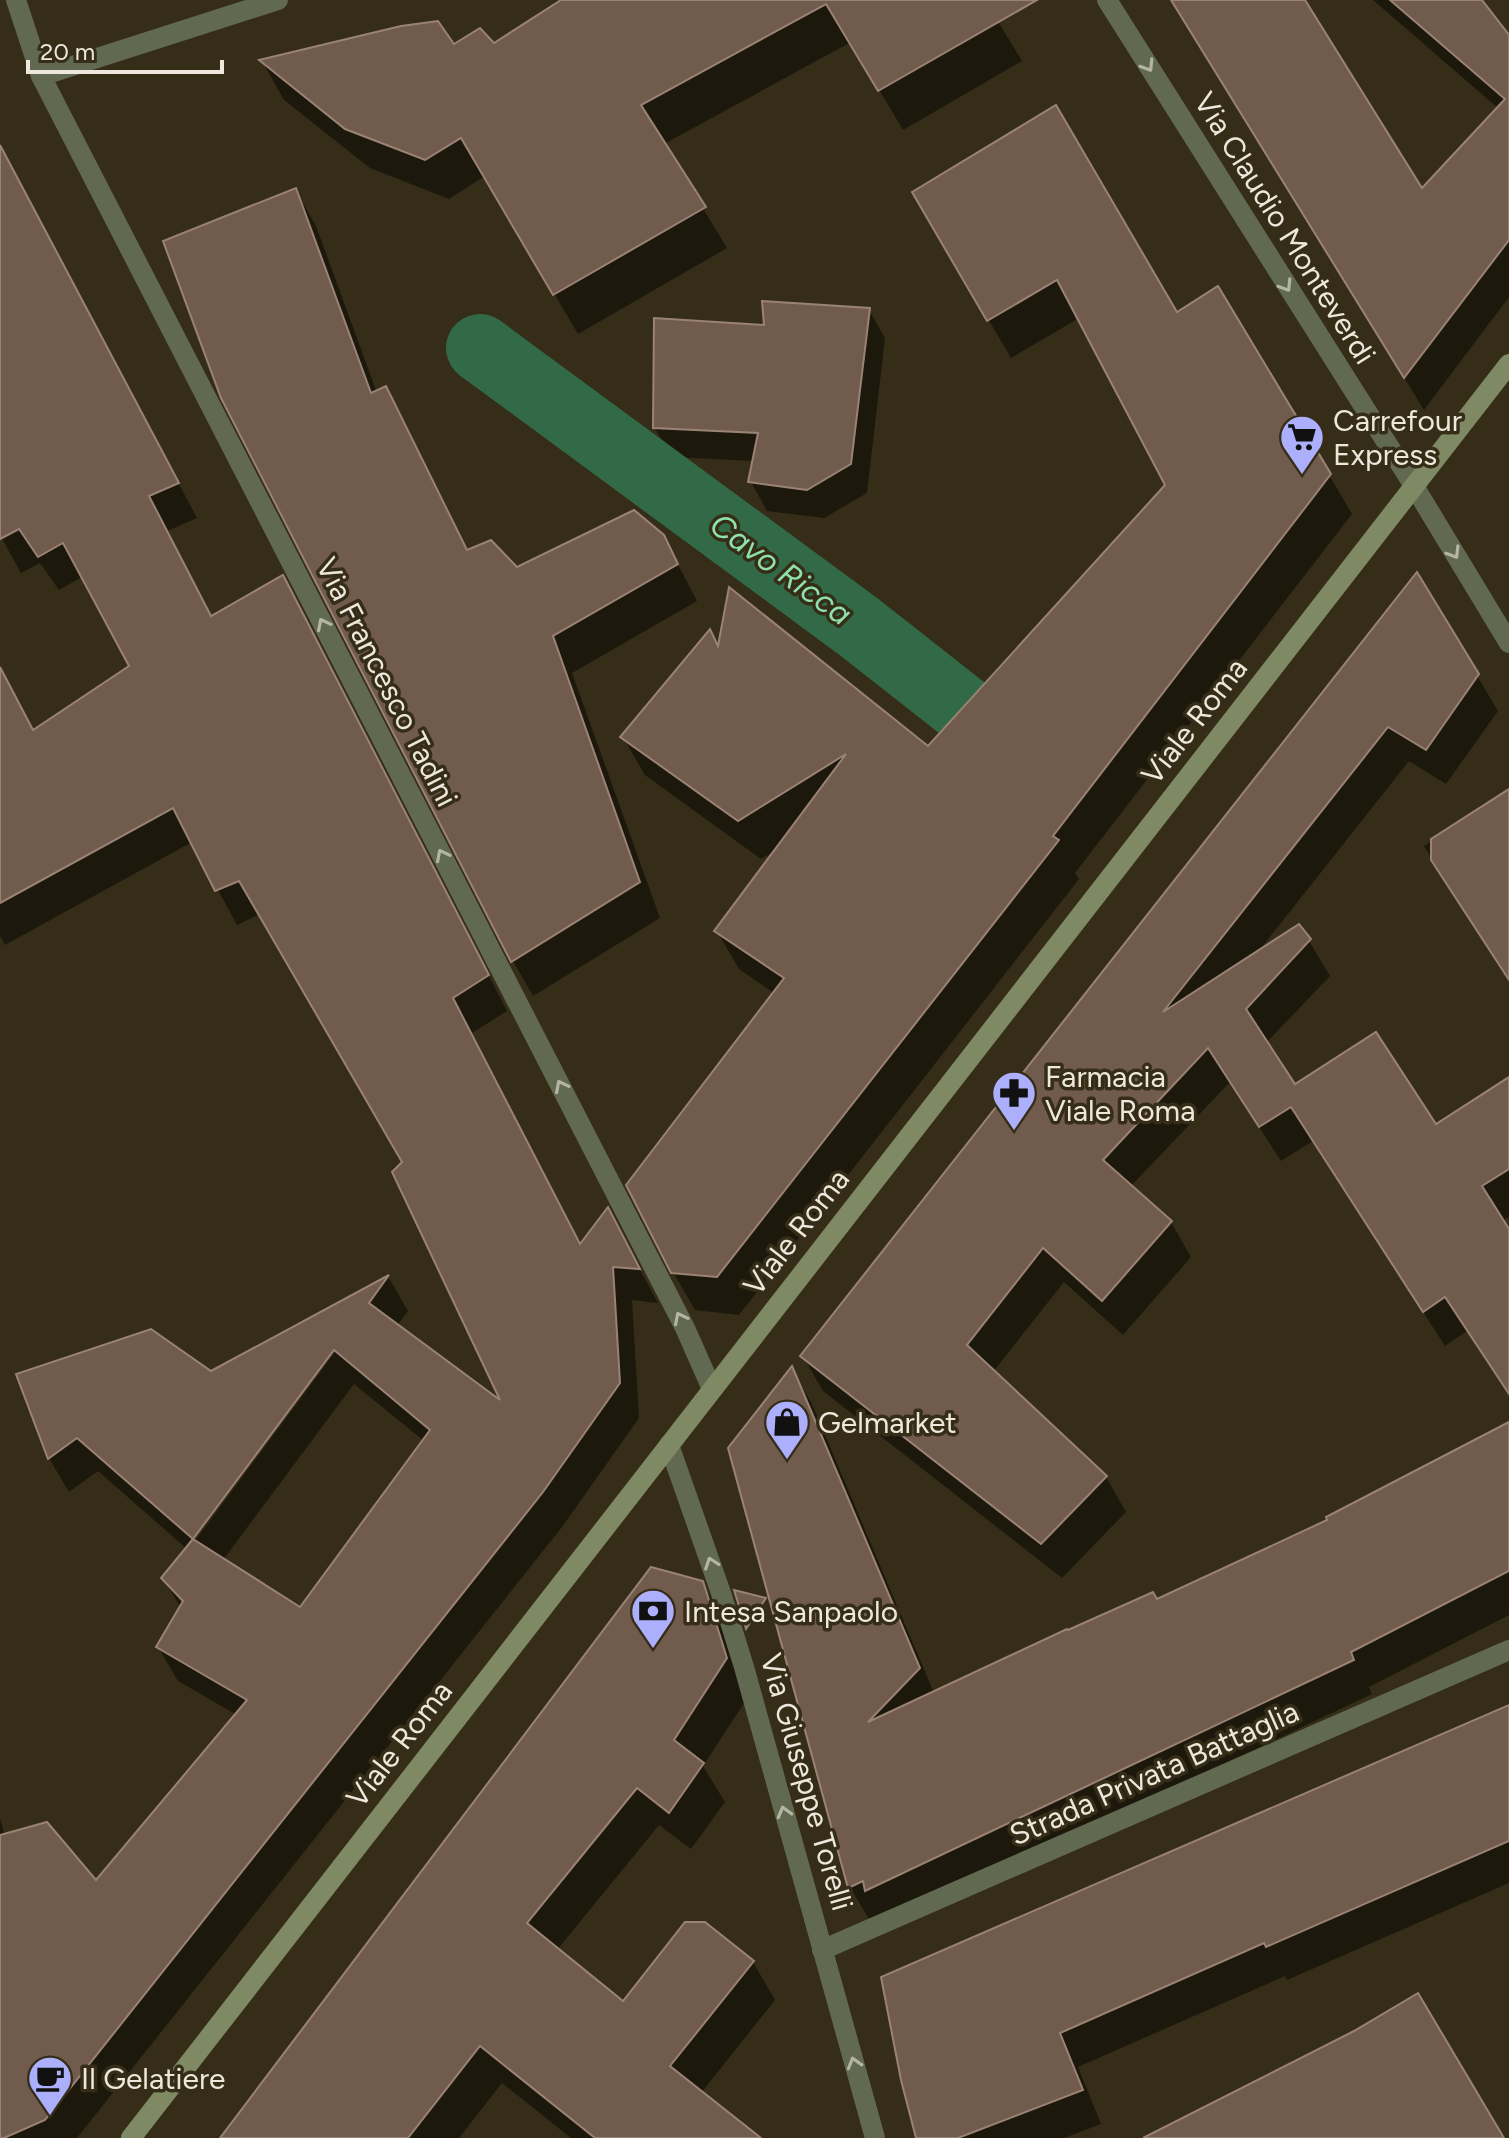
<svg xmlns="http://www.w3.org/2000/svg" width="1509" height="2138" viewBox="0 0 1509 2138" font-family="Figtree,sans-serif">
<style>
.shadow{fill:#0007;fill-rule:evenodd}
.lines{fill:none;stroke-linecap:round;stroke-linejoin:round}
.canal{stroke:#326a47;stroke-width:68}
.building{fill:#715b4d;stroke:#9a8374;stroke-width:2;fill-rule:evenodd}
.street{stroke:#626951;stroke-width:20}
.secondary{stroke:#7f8a64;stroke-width:20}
.oneway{stroke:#b5b5a4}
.labels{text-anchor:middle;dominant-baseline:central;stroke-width:7;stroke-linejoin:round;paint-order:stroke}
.street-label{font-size:30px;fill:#ede8db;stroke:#352d18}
.poi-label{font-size:30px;fill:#ede8db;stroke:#352d18;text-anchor:start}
.water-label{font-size:32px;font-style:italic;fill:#8ee1aa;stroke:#352d18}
</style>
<rect width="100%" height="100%" fill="#352d18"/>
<g class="shadow">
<path d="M 565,0 L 985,0 L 1022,61 L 903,130 L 851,42 L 664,144 L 727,248 L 578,334 L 485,176 L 449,199 L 370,168 L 284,100 L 262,61 L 454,47 L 494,46 Z"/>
<path d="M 1172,0 L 1302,0 L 1421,191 L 1498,108 L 1373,0 L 1479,0 L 1509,38 L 1509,297 L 1424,410 Z"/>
<path d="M 0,146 L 197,518 L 167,531 L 212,618 L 282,577 L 302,612 L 507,1011 L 472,1033 L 581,1246 L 608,1211 L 658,1303 L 632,1300 L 639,1418 L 562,1527 L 77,2138 L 0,2138 L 0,1818 L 5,1836 L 96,1883 L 237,1715 L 178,1681 L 158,1647 L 181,1608 L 163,1578 L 187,1549 L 98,1471 L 69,1492 L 49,1458 L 19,1375 L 211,1374 L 389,1278 L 408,1311 L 397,1326 L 505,1406 L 404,1162 L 260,914 L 237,925 L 192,842 L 5,945 L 0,936 L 0,738 L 33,733 L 132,667 L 82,577 L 59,590 L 40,563 L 21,573 L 0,535 ZM 330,1352 L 335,1352 L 189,1549 L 186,1546 ZM 354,1384 L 424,1441 L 301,1609 L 223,1560 Z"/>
<path d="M 296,191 L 316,226 L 377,393 L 385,389 L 406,425 L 468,551 L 517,569 L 663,536 L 697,601 L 572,673 L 660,918 L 533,996 L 513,961 Z"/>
<path d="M 914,193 L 1176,314 L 1329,475 L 1352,514 L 1075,873 L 1079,879 L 739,1315 L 695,1310 L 673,1272 L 775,994 L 739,969 L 717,931 L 779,848 L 761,859 L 645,775 L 623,737 L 719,650 L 928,749 L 1167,485 L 1079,318 L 1011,358 Z"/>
<path d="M 869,310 L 885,338 L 867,493 L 824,518 L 767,511 L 751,482 L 755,461 L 671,457 L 655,428 L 766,327 Z"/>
<path d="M 1417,575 L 1498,711 L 1446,784 L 1409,761 L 1258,952 L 1309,941 L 1330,976 L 1266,1043 L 1294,1087 L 1435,1127 L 1509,1079 L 1509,1217 L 1502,1221 L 1509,1233 L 1509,1395 L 1467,1331 L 1445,1346 L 1313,1141 L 1281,1161 L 1230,1082 L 1130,1187 L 1171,1222 L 1191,1257 L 1123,1335 L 1064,1282 L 993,1372 L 1106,1477 L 1126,1512 L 1062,1578 L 823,1391 L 803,1356 Z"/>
<path d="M 1509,792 L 1509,980 L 1445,881 L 1424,846 Z"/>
<path d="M 792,1370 L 811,1402 L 934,1693 L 1157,1602 L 1509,1483 L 1509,1615 L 1369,1687 L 1372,1694 L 886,1924 L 870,1921 L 850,1887 Z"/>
<path d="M 702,1583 L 724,1621 L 748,1697 L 703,1766 L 725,1802 L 691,1849 L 659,1825 L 557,1950 L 623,2003 L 705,1924 L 753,1962 L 775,2000 L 701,2093 L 758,2138 L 571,2138 L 502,2083 L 459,2138 L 223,2138 Z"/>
<path d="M 1509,1707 L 1509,1883 L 1287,1980 L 1285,1976 L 1078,2067 L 1101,2124 L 1064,2138 L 919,2138 L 903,2079 Z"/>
</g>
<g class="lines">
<path class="canal" d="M 480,348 L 859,627 L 1036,766"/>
</g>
<g class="building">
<path d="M 561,0 L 1037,0 L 878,91 L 826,4 L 641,105 L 706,207 L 553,295 L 461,138 L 425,160 L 345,129 L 259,60 L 401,26 L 438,21 L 454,44 L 480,28 L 494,43 Z"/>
<path d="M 1171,0 L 1305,0 L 1422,188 L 1505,99 L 1390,0 L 1482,0 L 1509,35 L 1509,240 L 1404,378 Z"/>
<path d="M 1056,105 L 1177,312 L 1218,286 L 1331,474 L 1053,836 L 1059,840 L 717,1277 L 671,1273 L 626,1185 L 784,978 L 714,931 L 846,754 L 738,821 L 620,737 L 710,629 L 718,646 L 729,587 L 928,746 L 1165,485 L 1057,280 L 987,321 L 912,192 Z"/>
<path d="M 0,145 L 179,483 L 149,496 L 211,616 L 283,575 L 489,975 L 453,998 L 580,1244 L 608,1207 L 640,1269 L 613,1267 L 620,1383 L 543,1492 L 45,2120 L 4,2138 L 0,2138 L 0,1835 L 47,1822 L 96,1880 L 247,1700 L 156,1647 L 183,1601 L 161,1578 L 193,1539 L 77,1438 L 48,1459 L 16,1374 L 151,1329 L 211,1371 L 389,1275 L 369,1303 L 500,1400 L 392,1172 L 402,1162 L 239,881 L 215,891 L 173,808 L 0,903 L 0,667 L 33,730 L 129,666 L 63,543 L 38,557 L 19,529 L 0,539 ZM 334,1350 L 430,1430 L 300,1607 L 193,1539 Z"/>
<path d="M 296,188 L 371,393 L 386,386 L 467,550 L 491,540 L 517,567 L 634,510 L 664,535 L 678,564 L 553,636 L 640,882 L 511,962 L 221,398 L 163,241 Z"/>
<path d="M 762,301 L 870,308 L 851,464 L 807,490 L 748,482 L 758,433 L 653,428 L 654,318 L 764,325 Z"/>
<path d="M 1417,572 L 1479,674 L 1426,750 L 1388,727 L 1163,1012 L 1299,924 L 1311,939 L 1246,1009 L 1295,1084 L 1376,1032 L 1436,1124 L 1509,1077 L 1509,1169 L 1482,1186 L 1509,1229 L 1509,1394 L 1445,1297 L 1423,1312 L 1291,1107 L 1259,1127 L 1208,1048 L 1103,1160 L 1172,1221 L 1102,1301 L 1043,1248 L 967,1345 L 1107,1476 L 1041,1544 L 800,1356 Z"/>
<path d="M 1509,789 L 1509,980 L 1431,860 L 1431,839 Z"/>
<path d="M 792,1366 L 920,1668 L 868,1722 L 1067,1629 L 1068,1630 L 1153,1592 L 1157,1599 L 1327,1520 L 1326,1517 L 1509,1422 L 1509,1571 L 1351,1652 L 1354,1660 L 865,1891 L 863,1881 L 848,1888 L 728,1448 Z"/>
<path d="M 651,1567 L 703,1581 L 727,1658 L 674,1740 L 704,1763 L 669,1813 L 637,1788 L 527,1923 L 623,2001 L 685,1922 L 705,1922 L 754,1961 L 670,2066 L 761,2138 L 595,2138 L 480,2046 L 408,2138 L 220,2138 Z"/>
<path d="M 734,1590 L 766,1598 L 746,1629 Z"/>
<path d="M 1509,1705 L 1509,1841 L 1266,1947 L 1264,1943 L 1060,2033 L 1083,2090 L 958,2138 L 916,2138 L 901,2080 L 881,1977 Z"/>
<path d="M 1418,1993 L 1504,2138 L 1143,2138 L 1354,2031 Z"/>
</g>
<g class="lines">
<g class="street">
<path d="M 16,0 L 41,76 L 685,1328 L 712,1389"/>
<path d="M 1107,0 L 1414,486 L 1509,643"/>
<path d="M 41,76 L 278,0"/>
<path d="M 669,1445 L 721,1593 L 744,1667 L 875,2138"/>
<path d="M 822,1950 L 1509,1650"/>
</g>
<path class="secondary" d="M 131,2138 L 1509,364"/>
</g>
<defs><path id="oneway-chevron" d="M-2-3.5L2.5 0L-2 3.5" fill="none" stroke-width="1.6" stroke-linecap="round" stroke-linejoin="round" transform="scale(2)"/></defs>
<g class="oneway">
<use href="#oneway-chevron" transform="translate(1148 66) rotate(58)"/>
<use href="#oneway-chevron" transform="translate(1286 286) rotate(58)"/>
<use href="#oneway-chevron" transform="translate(1454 553) rotate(59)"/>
<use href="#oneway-chevron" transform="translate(323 624) rotate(-117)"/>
<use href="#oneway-chevron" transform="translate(442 855) rotate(-117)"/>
<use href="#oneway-chevron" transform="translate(561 1086) rotate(-117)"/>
<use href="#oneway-chevron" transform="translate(680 1318) rotate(-117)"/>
<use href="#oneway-chevron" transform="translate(711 1563) rotate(-109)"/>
<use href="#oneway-chevron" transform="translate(784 1812) rotate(-105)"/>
<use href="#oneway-chevron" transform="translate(854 2063) rotate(-106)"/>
</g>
<defs>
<g id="supermarket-pin" transform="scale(2.3)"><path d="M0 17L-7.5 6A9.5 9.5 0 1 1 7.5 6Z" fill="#acaffb" stroke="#352d18"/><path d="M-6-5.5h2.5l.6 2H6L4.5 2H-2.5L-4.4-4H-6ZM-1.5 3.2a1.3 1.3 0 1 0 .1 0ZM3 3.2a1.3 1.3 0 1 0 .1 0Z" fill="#111"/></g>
<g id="pharmacy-pin" transform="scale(2.3)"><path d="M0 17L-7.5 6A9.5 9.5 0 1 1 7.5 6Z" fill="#acaffb" stroke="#352d18"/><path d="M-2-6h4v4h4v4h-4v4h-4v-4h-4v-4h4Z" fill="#111"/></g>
<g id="shop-pin" transform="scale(2.3)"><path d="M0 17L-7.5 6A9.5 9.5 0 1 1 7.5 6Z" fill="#acaffb" stroke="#352d18"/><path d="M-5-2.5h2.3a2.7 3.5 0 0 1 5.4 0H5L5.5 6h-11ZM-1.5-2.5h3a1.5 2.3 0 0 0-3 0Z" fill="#111"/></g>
<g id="bank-pin" transform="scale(2.3)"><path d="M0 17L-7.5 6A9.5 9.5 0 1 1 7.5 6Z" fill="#acaffb" stroke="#352d18"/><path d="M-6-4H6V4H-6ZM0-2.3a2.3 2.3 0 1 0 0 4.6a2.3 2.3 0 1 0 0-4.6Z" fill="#111"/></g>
<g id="cafe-pin" transform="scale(2.3)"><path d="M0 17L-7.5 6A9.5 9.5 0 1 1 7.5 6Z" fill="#acaffb" stroke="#352d18"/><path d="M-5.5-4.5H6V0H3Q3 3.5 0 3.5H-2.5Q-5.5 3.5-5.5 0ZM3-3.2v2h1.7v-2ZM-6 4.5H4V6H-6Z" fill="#111"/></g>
</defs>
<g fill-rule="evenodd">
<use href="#supermarket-pin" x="1302" y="437"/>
<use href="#pharmacy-pin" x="1014" y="1093"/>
<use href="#shop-pin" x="787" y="1422"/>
<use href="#bank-pin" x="653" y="1611"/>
<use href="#cafe-pin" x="50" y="2078"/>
</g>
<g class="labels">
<g class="street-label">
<text transform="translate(1285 228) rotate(58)">Via Claudio Monteverdi</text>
<text transform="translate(387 682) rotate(63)">Via Francesco Tadini</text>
<text transform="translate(1194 721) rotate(-52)">Viale Roma</text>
<text transform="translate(796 1232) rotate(-52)">Viale Roma</text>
<text transform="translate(399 1744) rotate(-52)">Viale Roma</text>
<text transform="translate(1154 1773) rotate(-24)">Strada Privata Battaglia</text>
<text transform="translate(807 1782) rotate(74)">Via Giuseppe Torelli</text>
</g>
<g class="poi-label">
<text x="1333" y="420">Carrefour<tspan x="1333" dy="34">Express</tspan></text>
<text x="1045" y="1076">Farmacia<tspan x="1045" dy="34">Viale Roma</tspan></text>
<text x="818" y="1422">Gelmarket</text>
<text x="684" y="1611">Intesa Sanpaolo</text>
<text x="81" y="2078">Il Gelatiere</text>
</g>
<g class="water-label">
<text transform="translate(781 569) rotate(36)">Cavo Ricca</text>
</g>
</g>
<path d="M28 60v12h194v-12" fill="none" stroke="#ede8db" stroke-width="4"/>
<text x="40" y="60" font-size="24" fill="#ede8db" stroke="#352d18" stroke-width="6" paint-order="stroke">20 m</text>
</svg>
